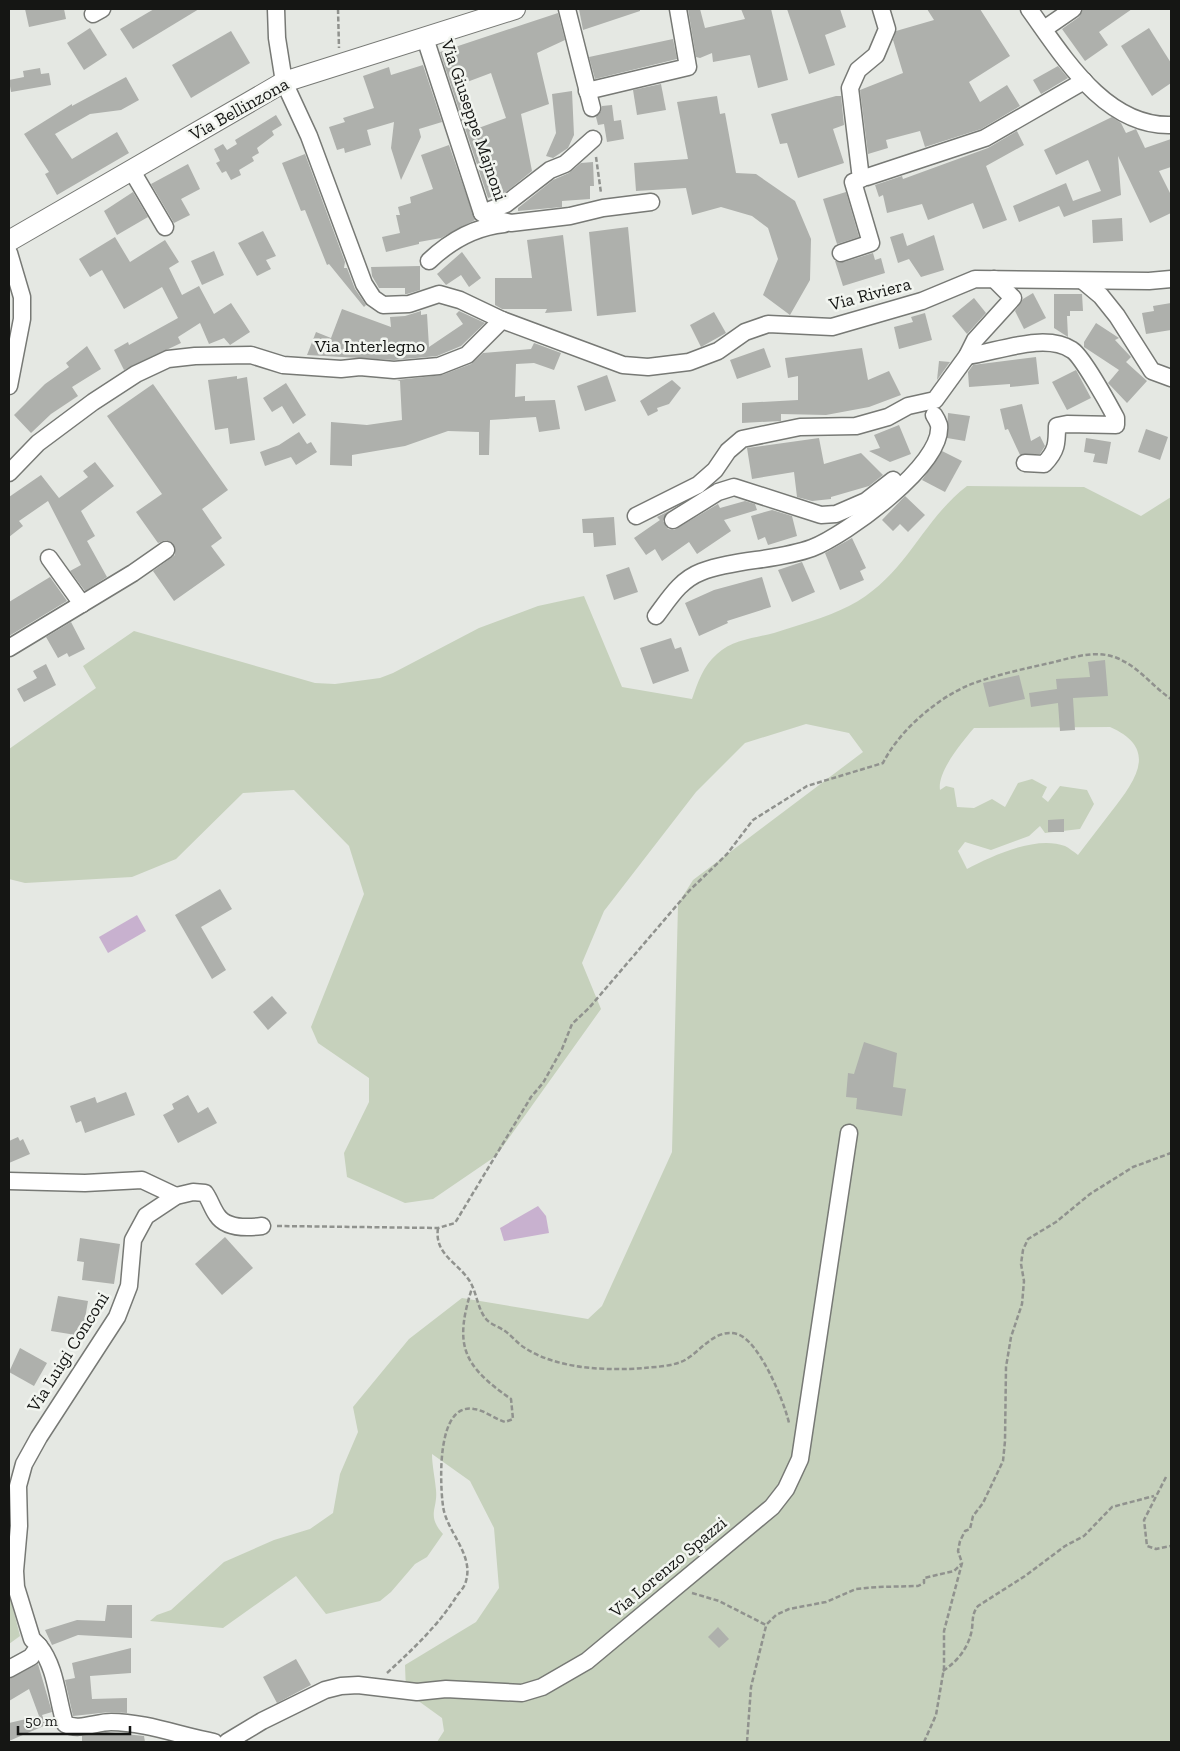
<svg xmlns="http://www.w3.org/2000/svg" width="1180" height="1751" viewBox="0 0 1180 1751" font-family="'Zilla Slab',serif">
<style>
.green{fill:#c6d1bc;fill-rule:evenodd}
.water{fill:#c8b1cf}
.building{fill:#aeb0ac;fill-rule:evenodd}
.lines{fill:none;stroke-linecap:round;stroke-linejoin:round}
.minor-casing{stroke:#777975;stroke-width:19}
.major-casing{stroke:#777975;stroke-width:22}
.path{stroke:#90928e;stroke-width:2.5;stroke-dasharray:5 2.5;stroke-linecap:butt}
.minor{stroke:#fff;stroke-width:16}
.major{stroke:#fff;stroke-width:20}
.labels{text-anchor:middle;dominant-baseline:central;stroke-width:5;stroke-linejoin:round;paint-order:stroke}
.street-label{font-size:18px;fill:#151614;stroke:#f2f5f0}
</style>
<rect width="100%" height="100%" fill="#e5e8e3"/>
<g class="green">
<path d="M 967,486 L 1084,487 L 1141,516 L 1171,497 L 1171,1742 L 437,1742 L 444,1731 L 442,1718 L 406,1692 L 405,1665 L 476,1622 L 499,1588 L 494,1528 L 470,1481 L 432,1454 C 432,1465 435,1478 436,1490 C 438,1509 426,1515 443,1534 L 427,1557 L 415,1564 L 391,1592 L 380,1601 L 326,1614 L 296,1576 L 223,1628 L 150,1621 L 157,1615 L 171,1610 L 224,1562 L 274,1540 L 310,1529 L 333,1513 L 340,1474 L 358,1432 L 353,1407 L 409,1339 L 462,1298 L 588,1319 L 602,1306 L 672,1152 L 678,904 L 693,880 L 863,752 L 849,733 L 806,724 L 745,743 L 696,792 L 604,911 L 582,963 L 601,1009 L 496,1156 L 433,1199 L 405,1203 L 347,1177 L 344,1153 L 369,1102 L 369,1078 L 318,1043 L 311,1027 L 364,894 L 349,846 L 294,790 L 243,793 L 176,859 L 132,877 L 25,883 L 9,879 L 9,749 L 96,688 L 83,666 L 134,631 L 315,683 L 335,684 L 380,678 L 393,673 L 479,628 L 538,606 L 584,596 L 622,687 L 692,699 C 698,682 703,666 717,654 C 732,640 755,638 774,633 C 799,625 825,618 849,606 C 906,577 921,521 967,486 ZM 1110,727 C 1160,749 1135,781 1111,812 C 1100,826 1089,841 1078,855 C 1074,852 1069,848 1065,846 C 1036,835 992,856 967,869 L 958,851 L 965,842 L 991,850 L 1029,836 L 1040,826 L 1045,833 L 1080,829 L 1094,804 L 1087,790 L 1060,786 L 1048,802 L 1042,797 L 1047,787 L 1032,779 L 1018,783 L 1005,807 L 992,799 L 974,808 L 957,807 L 954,788 L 946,786 L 940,790 C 937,772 962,742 974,728 Z"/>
<path d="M 9,1593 L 20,1636 L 9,1644 Z"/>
</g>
<g class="water">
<path d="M 137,915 L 146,931 L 108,953 L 99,937 Z"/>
<path d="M 538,1206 L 546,1216 L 549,1233 L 504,1241 L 500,1228 Z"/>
</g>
<g class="building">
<path d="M 25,9 L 64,9 L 66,19 L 29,27 Z"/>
<path d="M 154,9 L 199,9 L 133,49 L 120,29 Z"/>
<path d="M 579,9 L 640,9 L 640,11 L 583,30 Z"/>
<path d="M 688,9 L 700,9 L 705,28 L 745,19 L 741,9 L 771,9 L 788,80 L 758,88 L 750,55 L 713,62 L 712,53 L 700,58 L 696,57 Z"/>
<path d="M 787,9 L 840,9 L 846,27 L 825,35 L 835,65 L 809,74 Z"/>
<path d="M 927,9 L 980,9 L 1010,56 L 969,82 L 980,102 L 1007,85 L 1020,106 L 981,129 L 925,147 L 920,131 L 886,140 L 888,148 L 868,154 L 860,90 L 903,73 L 893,40 L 896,31 L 934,20 Z"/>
<path d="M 1083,9 L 1132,9 L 1099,32 L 1108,45 L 1085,61 L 1062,29 L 1079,17 Z"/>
<path d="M 558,13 L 565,40 L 537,53 L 549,104 L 521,114 L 532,171 L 506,192 L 488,198 L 440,52 ZM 491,73 L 506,118 L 473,130 L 459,85 Z"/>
<path d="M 90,28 L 107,55 L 84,70 L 67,43 Z"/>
<path d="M 1149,28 L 1171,63 L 1171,83 L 1152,96 L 1121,46 Z"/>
<path d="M 231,31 L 250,63 L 191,98 L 172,65 Z"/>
<path d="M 673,39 L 677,59 L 595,79 L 589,57 Z"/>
<path d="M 423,65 L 442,122 L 419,129 L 421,137 L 401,180 L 391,148 L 394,122 L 367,130 L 371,145 L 345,153 L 344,148 L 337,150 L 329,127 L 345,122 L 343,118 L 374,108 L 363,76 L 389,67 L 391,75 Z"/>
<path d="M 1058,66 L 1068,78 L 1041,94 L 1033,80 Z"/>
<path d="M 40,68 L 41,74 L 49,73 L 51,85 L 11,92 L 9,80 L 24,77 L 23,71 Z"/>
<path d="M 126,77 L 139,100 L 121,110 L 90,114 L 55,134 L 72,159 L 117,132 L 129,153 L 57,195 L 45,174 L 49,172 L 24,134 L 72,104 L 72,106 Z"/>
<path d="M 661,84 L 666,110 L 637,115 L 633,90 Z"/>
<path d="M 572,91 L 574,135 L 568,148 L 553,158 L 546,156 L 556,133 L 552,94 Z"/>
<path d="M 717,96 L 720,114 L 725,113 L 736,173 L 756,174 L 795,201 L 811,239 L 810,280 L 790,315 L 763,295 L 778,259 L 768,228 L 752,216 L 721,207 L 692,215 L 686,188 L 636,191 L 634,163 L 688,159 L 677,102 Z"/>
<path d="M 836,96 L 841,96 L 844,125 L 833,129 L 844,163 L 798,178 L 787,143 L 780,144 L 771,114 Z"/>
<path d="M 612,105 L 614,121 L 621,120 L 624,139 L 607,142 L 604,124 L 598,125 L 596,117 L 601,111 L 602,106 Z"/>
<path d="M 276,115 L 282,125 L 272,131 L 274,135 L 257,148 L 259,153 L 252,157 L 254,161 L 239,170 L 241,175 L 231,180 L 226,171 L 222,173 L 216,163 L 220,161 L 214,149 L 223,144 L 227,150 L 237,144 L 235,140 Z"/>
<path d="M 1112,117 L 1121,123 L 1126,133 L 1136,129 L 1145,148 L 1171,139 L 1171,167 L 1159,171 L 1171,195 L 1171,213 L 1150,223 L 1118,156 L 1121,195 L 1064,217 L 1059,206 L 1019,222 L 1013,206 L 1066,183 L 1073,201 L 1101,191 L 1088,160 L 1056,175 L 1044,150 Z"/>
<path d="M 1017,131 L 1024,145 L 986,166 L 1007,220 L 983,229 L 973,203 L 928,220 L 922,204 L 887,213 L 883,195 L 879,197 L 875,185 L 902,176 L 903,179 L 988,148 Z"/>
<path d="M 449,145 L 475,220 L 441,238 L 419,242 L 419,244 L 386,252 L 382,237 L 400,233 L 396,215 L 400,215 L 398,207 L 411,203 L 410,197 L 433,189 L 421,155 Z"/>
<path d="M 305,154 L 345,262 L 344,268 L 347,268 L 355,289 L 366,305 L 364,307 L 329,264 L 327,265 L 305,210 L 301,211 L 282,163 Z"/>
<path d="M 593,162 L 594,186 L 590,186 L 590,199 L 562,201 L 562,207 L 518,211 L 518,208 L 553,180 L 569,173 L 581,163 Z"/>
<path d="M 188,164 L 200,189 L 181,199 L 190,215 L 174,223 L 151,184 Z"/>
<path d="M 133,192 L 148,217 L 117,235 L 104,211 Z"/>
<path d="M 846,192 L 859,237 L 837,244 L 823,199 Z"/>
<path d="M 1122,218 L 1123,241 L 1093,243 L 1092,220 Z"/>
<path d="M 628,227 L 636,312 L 597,316 L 589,232 Z"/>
<path d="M 263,231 L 276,256 L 266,260 L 271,269 L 257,276 L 238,243 Z"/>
<path d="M 903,233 L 907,246 L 934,235 L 944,270 L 921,277 L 909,259 L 898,263 L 890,237 Z"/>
<path d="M 563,235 L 572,311 L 545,313 L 547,309 L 502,309 L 495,305 L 495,278 L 532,278 L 527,240 Z"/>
<path d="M 115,237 L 130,262 L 165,240 L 179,262 L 169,268 L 182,295 L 199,286 L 214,314 L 231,303 L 250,332 L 230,345 L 224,338 L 209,344 L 200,323 L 178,337 L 181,343 L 124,370 L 114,350 L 128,342 L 129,345 L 178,318 L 162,287 L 124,309 L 102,270 L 90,277 L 79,259 Z"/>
<path d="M 214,251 L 224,275 L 202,285 L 191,261 Z"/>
<path d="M 462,252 L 481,278 L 469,287 L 461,275 L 446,285 L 437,274 Z"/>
<path d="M 873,253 L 875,260 L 881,258 L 885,273 L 843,286 L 835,261 L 844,262 Z"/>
<path d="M 420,266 L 420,290 L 407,294 L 405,294 L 405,288 L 379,288 L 372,276 L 371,267 Z"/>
<path d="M 1033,293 L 1046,318 L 1024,329 L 1015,311 L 1023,299 Z"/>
<path d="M 1054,294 L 1082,294 L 1083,311 L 1070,311 L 1070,316 L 1067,316 L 1068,337 L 1054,328 Z"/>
<path d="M 974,298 L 986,313 L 967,334 L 952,316 Z"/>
<path d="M 1171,303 L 1171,330 L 1146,334 L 1142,313 L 1154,311 L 1153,306 Z"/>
<path d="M 342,309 L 391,327 L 390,317 L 405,316 L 421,311 L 421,315 L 427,314 L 429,347 L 463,324 L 456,314 L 459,311 L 485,323 L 461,346 L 437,356 L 394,360 L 307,355 L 316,332 L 331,338 Z"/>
<path d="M 714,312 L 726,333 L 701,347 L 690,325 Z"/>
<path d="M 925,313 L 932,340 L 899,349 L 894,327 L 913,322 L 911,317 Z"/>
<path d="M 1096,323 L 1119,338 L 1115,340 L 1131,357 L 1126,362 L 1147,381 L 1127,403 L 1108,383 L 1119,370 L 1084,347 L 1084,342 Z"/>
<path d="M 534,343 L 561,353 L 554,370 L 534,363 L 516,364 L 515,397 L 525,396 L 525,401 L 555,400 L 560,429 L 539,432 L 536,417 L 490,420 L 489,455 L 479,455 L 479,432 L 448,431 L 405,446 L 352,455 L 352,466 L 330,465 L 331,422 L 367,425 L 402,420 L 400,381 L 397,380 L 442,375 L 471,364 L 483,353 L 531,349 Z"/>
<path d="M 87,346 L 101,369 L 72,387 L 78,396 L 51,414 L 31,433 L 14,415 L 45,384 L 69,367 L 66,363 Z"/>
<path d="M 764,348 L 771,367 L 737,379 L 730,360 Z"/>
<path d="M 862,348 L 868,380 L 889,371 L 901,395 L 869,407 L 826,415 L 781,414 L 781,421 L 742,423 L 742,403 L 798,400 L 798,376 L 788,378 L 785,358 Z"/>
<path d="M 1036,357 L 1039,384 L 1010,387 L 1010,384 L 969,387 L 968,372 L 973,365 Z"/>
<path d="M 939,361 L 950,362 L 937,380 Z"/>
<path d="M 1076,370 L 1091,398 L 1067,410 L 1052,382 Z"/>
<path d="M 607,375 L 616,401 L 585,411 L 577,386 Z"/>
<path d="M 237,376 L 237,379 L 247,377 L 255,440 L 230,444 L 228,428 L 215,430 L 208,380 Z"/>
<path d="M 672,380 L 681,388 L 669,404 L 657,408 L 658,411 L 648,416 L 640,401 Z"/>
<path d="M 286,383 L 306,415 L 293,424 L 282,406 L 272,412 L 263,398 Z"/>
<path d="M 153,384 L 228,490 L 202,509 L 222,538 L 211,546 L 225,565 L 174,601 L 153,571 L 175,555 L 174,545 L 166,540 L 158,543 L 136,512 L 162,494 L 107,416 Z"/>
<path d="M 1022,404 L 1031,441 L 1040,436 L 1045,446 L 1040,454 L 1020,455 L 1008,429 L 1005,430 L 1000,409 Z"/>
<path d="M 948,413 L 970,416 L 965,441 L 947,438 Z"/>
<path d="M 899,425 L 911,454 L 890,462 L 869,451 L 880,448 L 874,435 Z"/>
<path d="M 1146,429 L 1168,437 L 1160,460 L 1138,452 Z"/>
<path d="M 299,432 L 307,444 L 311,442 L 317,452 L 296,465 L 291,457 L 265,466 L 260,452 L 279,445 Z"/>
<path d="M 819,438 L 824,464 L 861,453 L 883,475 L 869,486 L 831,497 L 831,499 L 812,501 L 797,497 L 794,472 L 752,479 L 747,448 Z"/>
<path d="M 1086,438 L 1111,442 L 1107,464 L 1093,462 L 1095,454 L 1084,452 Z"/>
<path d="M 942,451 L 962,461 L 945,492 L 922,480 Z"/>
<path d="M 95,462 L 114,486 L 81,511 L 95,536 L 87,541 L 107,577 L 85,591 L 70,571 L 81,565 L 48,501 L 19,521 L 23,526 L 9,537 L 9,497 L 41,475 L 59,498 L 88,477 L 83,471 Z"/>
<path d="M 905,496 L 925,515 L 908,532 L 900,524 L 893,531 L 882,520 Z"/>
<path d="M 745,501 L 755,504 L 757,510 L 724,520 L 731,531 L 697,554 L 689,542 L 662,561 L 655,549 L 646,555 L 634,538 L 660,520 L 657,517 L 669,511 L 663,521 L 668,529 L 674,530 L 718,504 L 720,508 Z"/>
<path d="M 772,510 L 792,516 L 797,536 L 768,545 L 765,537 L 758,540 L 751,516 Z"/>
<path d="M 614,517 L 616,545 L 594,547 L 593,533 L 583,533 L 582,519 Z"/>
<path d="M 852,538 L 866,568 L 860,571 L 864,580 L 840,590 L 825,553 Z"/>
<path d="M 802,562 L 815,592 L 792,602 L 778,570 Z"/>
<path d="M 629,567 L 638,592 L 614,600 L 606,575 Z"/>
<path d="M 50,577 L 67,601 L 9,636 L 9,602 Z"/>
<path d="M 762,577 L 771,607 L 727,621 L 728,623 L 699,636 L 685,603 L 714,590 Z"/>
<path d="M 71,622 L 85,649 L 69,657 L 67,653 L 58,658 L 46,637 Z"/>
<path d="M 671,638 L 675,649 L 681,647 L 689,671 L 653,684 L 640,648 Z"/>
<path d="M 1105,660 L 1108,696 L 1073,698 L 1075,730 L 1060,731 L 1058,703 L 1031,707 L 1029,693 L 1057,689 L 1056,679 L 1090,677 L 1088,662 Z"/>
<path d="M 46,664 L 56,685 L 24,702 L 17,689 L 37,678 L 33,671 Z"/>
<path d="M 1019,675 L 1025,699 L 989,707 L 983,683 Z"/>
<path d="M 1064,819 L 1064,832 L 1048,832 L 1048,820 Z"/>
<path d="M 220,889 L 232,909 L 201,927 L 226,970 L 212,979 L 175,915 Z"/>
<path d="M 272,996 L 287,1013 L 268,1030 L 253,1012 Z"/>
<path d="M 864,1042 L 897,1053 L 893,1087 L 906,1089 L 902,1116 L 856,1109 L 857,1098 L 846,1097 L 848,1073 L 854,1074 Z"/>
<path d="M 126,1092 L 135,1115 L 85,1133 L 81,1121 L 76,1123 L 70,1106 L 95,1097 L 97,1103 Z"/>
<path d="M 188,1095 L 198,1113 L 208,1107 L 217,1123 L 178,1143 L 163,1115 L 174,1109 L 172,1104 Z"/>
<path d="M 18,1137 L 20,1141 L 23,1139 L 30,1154 L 9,1163 L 9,1141 Z"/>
<path d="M 225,1237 L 253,1268 L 222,1295 L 195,1264 Z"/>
<path d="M 80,1238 L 120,1244 L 114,1284 L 82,1280 L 84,1262 L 77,1261 Z"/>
<path d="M 58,1296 L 88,1301 L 82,1336 L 51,1331 Z"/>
<path d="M 20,1348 L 47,1363 L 34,1386 L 9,1372 Z"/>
<path d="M 107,1605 L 132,1605 L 132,1638 L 78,1635 L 52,1645 L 45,1630 L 77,1620 L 105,1621 Z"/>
<path d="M 718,1627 L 729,1639 L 719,1648 L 708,1637 Z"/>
<path d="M 131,1648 L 131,1673 L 90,1676 L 92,1699 L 127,1698 L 127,1713 L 110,1712 L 73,1716 L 65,1680 L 75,1678 L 72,1663 Z"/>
<path d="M 296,1659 L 311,1685 L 277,1703 L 263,1677 Z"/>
<path d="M 38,1664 L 52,1712 L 42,1715 L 46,1725 L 9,1741 L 9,1723 L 39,1716 L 29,1689 L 9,1701 L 9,1679 Z"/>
<path d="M 106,1732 L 144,1736 L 145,1742 L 82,1742 L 82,1736 Z"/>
</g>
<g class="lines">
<g class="minor-casing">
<g id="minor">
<path d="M 276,9 L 277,38 L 284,82 L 309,136 L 364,284 L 373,298 L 383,305 L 409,304 L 439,294 L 460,300 L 502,320 L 623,365 L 648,367 L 689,362 L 718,351 L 745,332 L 768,324 L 832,327 L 922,301 L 975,279 L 1149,281 L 1171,279"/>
<path d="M 567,9 L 592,108"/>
<path d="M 1029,9 C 1063,56 1105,127 1171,125"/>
<path d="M 93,14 L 102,9"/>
<path d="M 1044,29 L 1073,9"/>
<path d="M 425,38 L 482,213 L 490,218 L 511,223 L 570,216 L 603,208 L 651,202"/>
<path d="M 587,91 L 688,67 L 678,9"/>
<path d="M 132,171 L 165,227"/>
<path d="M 867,177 L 985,138 L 1084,81"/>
<path d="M 482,213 L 506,204 L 550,170 L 565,164 L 593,139"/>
<path d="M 9,253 L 22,297 L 22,319 L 9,386"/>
<path d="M 841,253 L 871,243 L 853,182 L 861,179 L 850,88 L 858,70 L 876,55 L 887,29 L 881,9"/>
<path d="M 429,261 C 450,241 475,227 504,224"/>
<path d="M 1083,281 L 1101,296 L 1117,316 L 1152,371 L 1171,378"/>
<path d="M 967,356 C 997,352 1045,332 1072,350 C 1082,356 1109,405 1116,418 L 1116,425 L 1067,424 L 1057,426 C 1057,443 1057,451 1044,464 L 1025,463"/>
<path d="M 9,473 L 38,443 L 93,402 L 136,374 L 168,359 L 195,356 L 251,355 L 283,365 L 341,369 L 360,367 L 394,370 L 439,366 L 467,355 L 502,320"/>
<path d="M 636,516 L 698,485 L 715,470 L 728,451 L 742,439 L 800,427 L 856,426 L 888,417 L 908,406 L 935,400 L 967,356 L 975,340 L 1013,298 L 994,279"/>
<path d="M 673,520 L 718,492 L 734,487 L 821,515 L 836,514 L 866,501 L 893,480"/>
<path d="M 49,558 L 82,604"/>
<path d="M 656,616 C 669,599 680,580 701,572 C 734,559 777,561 812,548 C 845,535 944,465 939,425 C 938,422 936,418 934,415"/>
<path d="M 9,648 L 133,573 L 166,550"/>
<path d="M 9,1181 L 85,1183 L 142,1180 L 176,1196"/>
<path d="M 39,1646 C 56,1667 57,1698 65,1724 C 79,1731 96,1722 111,1722 C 145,1722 181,1736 214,1742"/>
<path d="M 9,1669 L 31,1657 L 39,1646 L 32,1639 L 16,1587 L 15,1571 L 19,1526 L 18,1486 L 24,1464 L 39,1437 L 117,1317 L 129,1286 L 133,1240 L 146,1216 L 176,1196 L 193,1192 L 205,1193 C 210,1200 212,1208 217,1215 C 226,1229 247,1228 262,1226"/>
<path d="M 227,1742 L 262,1721 L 325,1690 L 341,1686 L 358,1685 L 417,1692 L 446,1689 L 522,1693 L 542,1687 L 587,1661 L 772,1507 L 786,1489 L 800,1459 L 849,1133"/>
</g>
</g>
<g class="major-casing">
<path id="major" d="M 9,241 L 284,82 L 515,9"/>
</g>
<g class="path">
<path d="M 338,9 L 339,48"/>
<path d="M 596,157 L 601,193"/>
<path d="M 277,1226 L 438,1228 L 455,1223 L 531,1097 L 543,1083 L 562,1049 L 572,1024 L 589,1008 L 689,891 L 727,854 L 753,820 L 807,786 L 883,763 C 899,731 936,699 969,685 C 995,675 1023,669 1050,663 C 1072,658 1094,649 1117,658 C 1139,667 1152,686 1171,699"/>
<path d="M 438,1228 C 434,1254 457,1262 469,1280 C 477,1292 477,1308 486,1319 C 490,1324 499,1327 505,1331 C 512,1336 518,1344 525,1348 C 557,1369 607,1371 644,1368 C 655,1367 675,1366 685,1360 C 701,1351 715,1328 737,1334 C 759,1340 784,1401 789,1423"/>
<path d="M 1166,1477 L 1144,1520 L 1147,1546 L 1156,1549 L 1171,1546"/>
<path d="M 692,1593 L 719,1601 L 766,1625 L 776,1615 L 789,1609 L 826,1602 L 856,1589 L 878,1587 L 918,1586 L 924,1583 L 924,1578 L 954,1571 L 961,1564"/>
<path d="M 943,1671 C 958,1661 969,1647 972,1629 C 973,1620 972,1613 978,1606 L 1025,1576 L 1065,1546 L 1084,1536 L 1112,1507 L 1154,1496"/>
<path d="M 387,1673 C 413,1649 439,1625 458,1594 C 461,1591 465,1586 466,1581 C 474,1554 446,1531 443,1506 C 440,1484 436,1402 474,1409 C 484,1410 495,1419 505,1422 L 513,1419 L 511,1399 C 462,1365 454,1345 472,1288"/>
<path d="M 747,1742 L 751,1687 L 766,1626"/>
<path d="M 924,1742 L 936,1715 L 944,1668 L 944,1631 L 962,1563 L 958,1551 L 960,1541 L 965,1531 L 970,1529 L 973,1516 L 983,1503 L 1003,1461 L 1005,1441 L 1006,1367 L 1011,1337 L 1022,1304 L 1024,1281 L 1021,1264 L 1023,1250 L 1028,1239 L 1056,1222 L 1090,1194 L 1133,1167 L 1171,1153"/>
</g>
<use href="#minor" class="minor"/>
<use href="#major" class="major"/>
</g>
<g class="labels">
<g class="street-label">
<text transform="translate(239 109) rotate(-29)">Via Bellinzona</text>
<text transform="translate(474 120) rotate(71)">Via Giuseppe Majnoni</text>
<text transform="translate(870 294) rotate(-15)">Via Riviera</text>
<text x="370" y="346">Via Interlegno</text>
<text transform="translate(68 1352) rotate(-58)">Via Luigi Conconi</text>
<text transform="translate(668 1567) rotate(-40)">Via Lorenzo Spazzi</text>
</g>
</g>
<rect width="1180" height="1751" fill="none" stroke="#151614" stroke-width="20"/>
<path d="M18 1726v8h112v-8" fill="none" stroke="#151614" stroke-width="2.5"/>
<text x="25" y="1726" font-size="15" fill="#151614" stroke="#f2f5f0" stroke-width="4" paint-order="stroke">50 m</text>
</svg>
